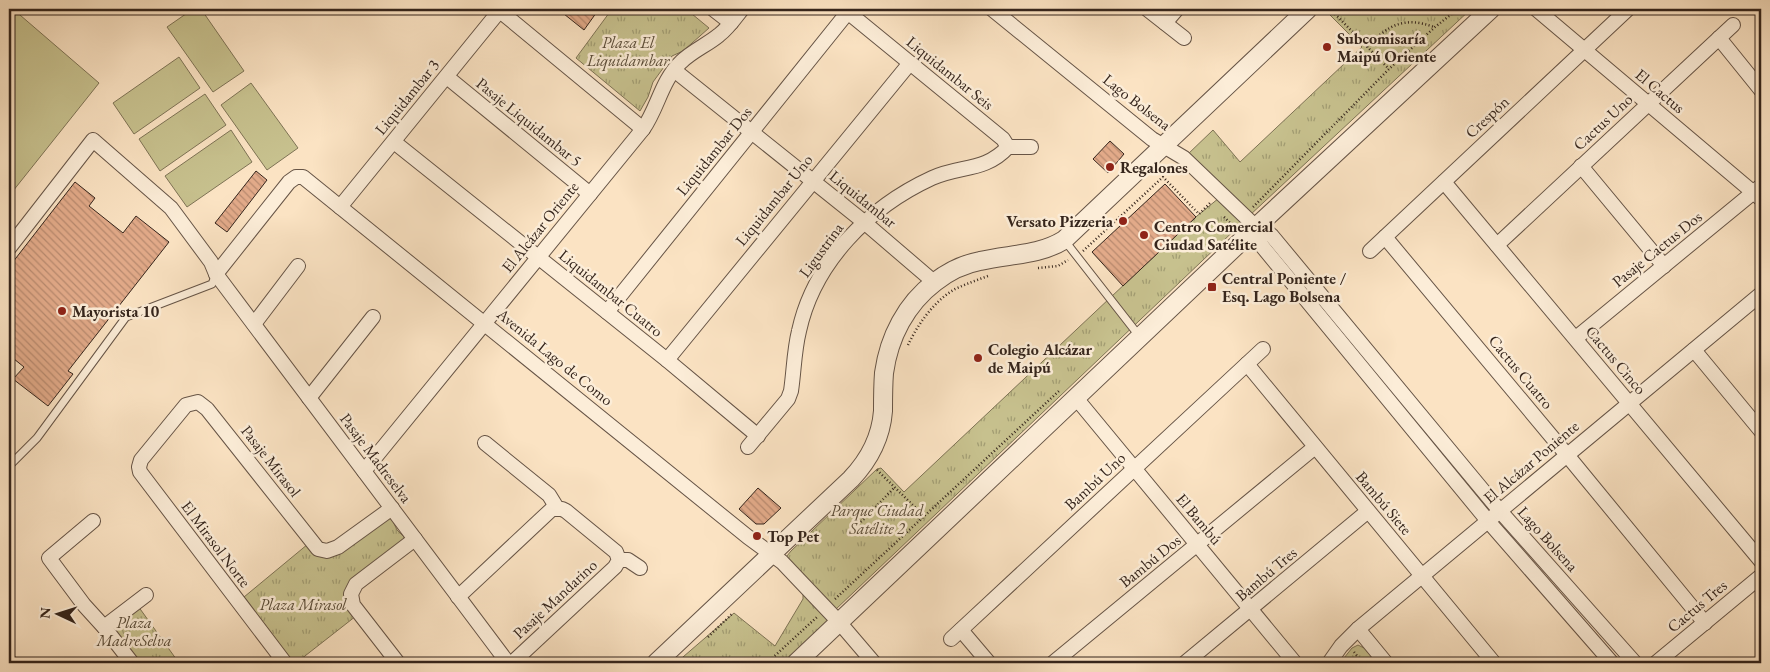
<svg xmlns="http://www.w3.org/2000/svg" width="1770" height="672" viewBox="0 0 1770 672" font-family="'EB Garamond',serif">
<style>
.green{fill:#c7c18e;stroke:#7e7355}
.park{fill:url(#park-tufts);stroke:#7e7355}
.building{fill:url(#building-back-hatch);stroke:#35251c}
.lines{fill:none;stroke-linecap:round;stroke-linejoin:round}
.service-casing{stroke:#665446;stroke-width:9}
.minor-casing{stroke:#665446;stroke-width:16}
.tertiary-casing{stroke:#665446;stroke-width:20}
.path{stroke:#35251c;stroke-width:2.5;stroke-dasharray:1 2.5;stroke-linecap:butt}
.service{stroke:#fcedd8;stroke-width:7}
.minor{stroke:#fcedd8;stroke-width:14}
.tertiary{stroke:#fcedd8;stroke-width:18}
.poi-dot{fill:#8f2418;stroke:#fcedd8;stroke-width:2}
.labels{text-anchor:middle;dominant-baseline:central;stroke-width:5;stroke-linejoin:round;paint-order:stroke}
.poi-label{font-size:16px;font-weight:bold;fill:#35251c;stroke:#fcedd8;text-anchor:start}
.park-label{font-size:16px;font-style:italic;fill:#5a4c38;stroke:#fcedd8}
.street-label{font-size:16px;fill:#35251c;stroke:#fcedd8}
</style>
<defs>
<pattern id="park-tufts" width="24" height="20" patternUnits="userSpaceOnUse" patternTransform="scale(1.25)"><rect width="24" height="20" fill="#c7c18e"/><path d="M3 7l-1-3M5 7V3M7 7l1-3M15 17l-1-3M17 17v-4M19 17l1-3" fill="none" stroke="#a29d73"/></pattern>
<pattern id="building-back-hatch" width="6" height="6" patternUnits="userSpaceOnUse" patternTransform="scale(1.25)"><rect width="6" height="6" fill="#e2aa89"/><path d="M-1 5l2 2M0 0l6 6M5-1l2 2" fill="none" stroke="#b88a6f"/></pattern>
</defs>
<rect width="100%" height="100%" fill="#fbe3c3"/>
<filter id="stains"><feTurbulence type="fractalNoise" baseFrequency=".004" numOctaves="4"/><feColorMatrix values="0 0 0 0 .2 0 0 0 0 .09 0 0 0 0 .02 0 0 0 .5 -.17"/></filter>
<radialGradient id="worn" r=".72"><stop offset=".6" stop-color="#630" stop-opacity="0"/><stop offset="1" stop-color="#630" stop-opacity=".3"/></radialGradient>
<g class="green">
<path d="M 9,9 L 13,9 L 99,83 L 9,196 Z"/>
<path d="M 193,9 L 201,9 L 244,71 L 213,92 L 167,27 Z"/>
<path d="M 179,57 L 200,88 L 134,134 L 113,103 Z"/>
<path d="M 251,83 L 298,148 L 267,170 L 221,105 Z"/>
<path d="M 205,94 L 226,125 L 160,171 L 139,139 Z"/>
<path d="M 231,130 L 252,162 L 187,207 L 165,176 Z"/>
</g>
<g class="park">
<path d="M 612,9 L 686,9 L 709,28 L 683,51 L 672,56 L 653,82 L 648,97 L 640,111 L 576,58 Z"/>
<path d="M 1327,9 L 1471,9 L 1249,216 L 1187,155 L 1213,130 L 1240,162 L 1362,47 L 1325,10 Z"/>
<path d="M 1219,198 L 1242,223 L 835,610 L 782,562 L 791,551 L 877,469 L 881,468 L 904,492 L 1197,216 Z"/>
<path d="M 390,515 L 397,530 L 404,537 L 404,541 L 354,578 L 356,616 L 296,663 L 294,663 L 244,597 L 308,544 L 319,552 Z"/>
<path d="M 803,593 L 832,621 L 787,663 L 676,663 L 734,613 L 775,646 L 803,599 Z"/>
<path d="M 138,606 L 179,663 L 135,663 L 109,627 Z"/>
<path d="M 1358,645 L 1364,648 L 1377,663 L 1340,663 L 1352,648 Z"/>
</g>
<g class="building">
<path d="M 560,9 L 599,9 L 584,30 L 559,10 Z"/>
<path d="M 1110,141 L 1124,154 L 1108,173 L 1093,159 Z"/>
<path d="M 256,171 L 267,180 L 227,232 L 215,223 Z"/>
<path d="M 75,182 L 95,198 L 89,206 L 123,233 L 136,216 L 169,242 L 68,371 L 73,374 L 48,406 L 13,379 L 24,367 L 9,355 L 9,267 Z"/>
<path d="M 1165,184 L 1196,217 L 1123,286 L 1092,252 Z"/>
<path d="M 758,488 L 781,508 L 764,524 L 756,524 L 739,509 Z"/>
</g>
<g class="lines">
<g class="service-casing">
<g id="service">
<path d="M 1065,241 L 1140,337"/>
<path d="M 9,466 L 37,438 L 126,317 L 212,284 L 216,274"/>
</g>
</g>
<g class="minor-casing">
<g id="minor">
<path d="M 713,9 L 731,23"/>
<path d="M 844,9 L 1003,139 L 1008,147"/>
<path d="M 992,9 L 1152,139 L 1184,158 L 1256,227 L 1266,231 L 1272,236 L 1500,511 L 1635,663"/>
<path d="M 1147,9 L 1184,38"/>
<path d="M 1536,9 L 1761,199"/>
<path d="M 500,11 L 643,129"/>
<path d="M 1165,23 L 1177,9"/>
<path d="M 1719,38 L 1761,90"/>
<path d="M 674,70 L 864,222 L 934,282"/>
<path d="M 447,77 L 590,194"/>
<path d="M 394,142 L 667,360 L 758,436"/>
<path d="M 1008,147 L 1031,147"/>
<path d="M 1581,166 L 1664,266"/>
<path d="M 1444,182 L 1761,561"/>
<path d="M 340,207 L 501,9"/>
<path d="M 1256,227 L 1258,238 L 1262,246 L 1488,521 L 1612,663"/>
<path d="M 1385,237 L 1567,455 L 1705,623"/>
<path d="M 1497,245 L 1733,25"/>
<path d="M 9,248 L 93,140 L 171,208 L 211,262 L 216,274 L 508,663"/>
<path d="M 1370,251 L 1628,9"/>
<path d="M 216,274 L 289,182 L 296,177 L 303,177 L 748,537 L 782,562 L 839,622 L 874,663"/>
<path d="M 607,312 L 848,12"/>
<path d="M 254,324 L 298,266"/>
<path d="M 1576,338 L 1761,186"/>
<path d="M 1694,350 L 1761,431"/>
<path d="M 667,360 L 910,63"/>
<path d="M 1247,364 L 1494,663"/>
<path d="M 309,398 L 373,317"/>
<path d="M 1076,398 L 1295,663"/>
<path d="M 485,443 L 549,495 L 557,508"/>
<path d="M 748,447 L 788,399 L 791,391 C 794,371 794,351 799,331 C 814,262 869,207 932,178 C 960,165 985,172 1008,147"/>
<path d="M 364,471 L 643,129 C 658,108 661,81 681,62 C 692,51 707,45 719,35 C 728,28 735,18 742,9"/>
<path d="M 93,521 L 49,558 L 84,605 L 104,627 L 132,663"/>
<path d="M 619,560 L 628,560 L 640,568"/>
<path d="M 458,597 L 552,509 L 562,509 L 566,511 L 616,552 L 619,560 L 615,567 L 512,663"/>
<path d="M 104,627 L 146,595"/>
<path d="M 1358,629 L 1386,663"/>
<path d="M 961,630 L 989,663"/>
<path d="M 951,639 L 1263,349"/>
<path d="M 9,661 L 10,663"/>
<path d="M 285,663 L 140,472 L 139,467 L 141,460 L 186,405 L 198,402 L 207,409 L 318,549 L 327,551 L 338,547 L 392,508"/>
<path d="M 398,663 L 353,605 L 351,594 L 356,584 L 415,539"/>
<path d="M 1053,663 L 1315,447"/>
<path d="M 1185,663 L 1368,511"/>
<path d="M 1329,663 L 1341,646 L 1358,629 L 1761,294"/>
<path d="M 1656,663 L 1761,576"/>
</g>
</g>
<g class="tertiary-casing">
<g id="tertiary">
<path d="M 656,663 L 851,479 C 869,460 881,437 883,411 C 883,398 883,386 884,373 C 889,337 906,304 935,282 C 948,272 964,264 980,261 C 1009,254 1038,256 1064,240 L 1308,9"/>
<path d="M 796,663 L 1256,227 L 1491,9"/>
</g>
</g>
<g class="path">
<path d="M 1332,9 L 1331,10 L 1389,69"/>
<path d="M 1367,47 C 1388,25 1404,16 1434,27"/>
<path d="M 1253,207 L 1389,69 L 1435,27 L 1458,9"/>
<path d="M 1224,217 L 1234,227"/>
<path d="M 1083,251 L 1163,177 L 1199,214 L 1210,203 L 1212,204"/>
<path d="M 1038,268 L 1058,266 L 1068,260"/>
<path d="M 908,345 C 918,324 934,301 955,289 C 966,284 977,280 988,276"/>
<path d="M 877,470 L 924,516"/>
<path d="M 851,532 L 895,487"/>
<path d="M 835,599 L 1060,390"/>
<path d="M 708,637 L 733,613"/>
<path d="M 1354,652 L 1363,663"/>
<path d="M 767,663 L 817,617"/>
</g>
<use href="#service" class="service"/>
<use href="#minor" class="minor"/>
<use href="#tertiary" class="tertiary"/>
</g>
<g class="poi-dot">
<circle cx="1327" cy="47" r="5"/>
<circle cx="1110" cy="167" r="5"/>
<circle cx="1123" cy="221" r="5"/>
<circle cx="1144" cy="235" r="5"/>
<rect x="1207" y="282" width="10" height="10" rx="2.5"/>
<circle cx="62" cy="311" r="5"/>
<circle cx="978" cy="358" r="5"/>
<circle cx="757" cy="536" r="5"/>
</g>
<g class="labels">
<g class="poi-label">
<text x="1337" y="38">Subcomisaría<tspan x="1337" dy="18">Maipú Oriente</tspan></text>
<text x="1120" y="167">Regalones</text>
<text x="1113" y="221" text-anchor="end">Versato Pizzeria</text>
<text x="1154" y="226">Centro Comercial<tspan x="1154" dy="18">Ciudad Satélite</tspan></text>
<text x="1222" y="278">Central Poniente /<tspan x="1222" dy="18">Esq. Lago Bolsena</tspan></text>
<text x="72" y="311">Mayorista 10</text>
<text x="988" y="349">Colegio Alcázar<tspan x="988" dy="18">de Maipú</tspan></text>
<text x="767" y="536">Top Pet</text>
</g>
<g class="park-label">
<text x="628" y="42">Plaza El<tspan x="628" dy="18">Liquidambar</tspan></text>
<text x="877" y="510">Parque Ciudad<tspan x="877" dy="18">Satélite 2</tspan></text>
<text x="303" y="604">Plaza Mirasol</text>
<text x="134" y="622">Plaza<tspan x="134" dy="18">MadreSelva</tspan></text>
</g>
<g class="street-label">
<text transform="translate(950 73) rotate(39)">Liquidambar Seis</text>
<text transform="translate(1660 91) rotate(40)">El Cactus</text>
<text transform="translate(407 97) rotate(-51)">Liquidambar 3</text>
<text transform="translate(1137 102) rotate(38)">Lago Bolsena</text>
<text transform="translate(1487 117) rotate(-43)">Crespón</text>
<text transform="translate(529 122) rotate(39)">Pasaje Liquidambar 5</text>
<text transform="translate(1603 122) rotate(-43)">Cactus Uno</text>
<text transform="translate(714 151) rotate(-51)">Liquidambar Dos</text>
<text transform="translate(863 199) rotate(39)">Liquidambar</text>
<text transform="translate(774 200) rotate(-51)">Liquidambar Uno</text>
<text transform="translate(540 227) rotate(-51)">El Alcázar Oriente</text>
<text transform="translate(1657 249) rotate(-39)">Pasaje Cactus Dos</text>
<text transform="translate(821 250) rotate(-54)">Ligustrina</text>
<text transform="translate(611 293) rotate(39)">Liquidambar Cuatro</text>
<text transform="translate(555 357) rotate(39)">Avenida Lago de Como</text>
<text transform="translate(1616 360) rotate(50)">Cactus Cinco</text>
<text transform="translate(1521 372) rotate(50)">Cactus Cuatro</text>
<text transform="translate(376 458) rotate(53)">Pasaje Madreselva</text>
<text transform="translate(271 461) rotate(52)">Pasaje Mirasol</text>
<text transform="translate(1531 462) rotate(-40)">El Alcázar Poniente</text>
<text transform="translate(1095 481) rotate(-43)">Bambú Uno</text>
<text transform="translate(1384 503) rotate(50)">Bambú Siete</text>
<text transform="translate(1199 519) rotate(50)">El Bambú</text>
<text transform="translate(1548 539) rotate(48)">Lago Bolsena</text>
<text transform="translate(216 544) rotate(53)">El Mirasol Norte</text>
<text transform="translate(1150 561) rotate(-39)">Bambú Dos</text>
<text transform="translate(1266 574) rotate(-40)">Bambú Tres</text>
<text transform="translate(555 599) rotate(-43)">Pasaje Mandarino</text>
<text transform="translate(1697 606) rotate(-40)">Cactus Tres</text>
</g>
</g>
<rect width="1770" height="672" fill="none" stroke="#fbe3c3" stroke-width="30"/>
<rect x="10" y="10" width="1750" height="652" fill="none" stroke="#35251c" stroke-width="2.5"/>
<rect x="15" y="15" width="1740" height="642" fill="none" stroke="#35251c"/>
<g transform="translate(58 614) rotate(274)" stroke="#fcedd8" stroke-width="4" paint-order="stroke">
<path d="M0-4L9 19L0 12L-9 19Z" fill="#35251c"/>
<text y="-8" font-size="14" font-weight="bold" text-anchor="middle" fill="#35251c">N</text>
</g>
<rect width="100%" height="100%" filter="url(#stains)"/>
<rect width="100%" height="100%" fill="url(#worn)"/>
</svg>
